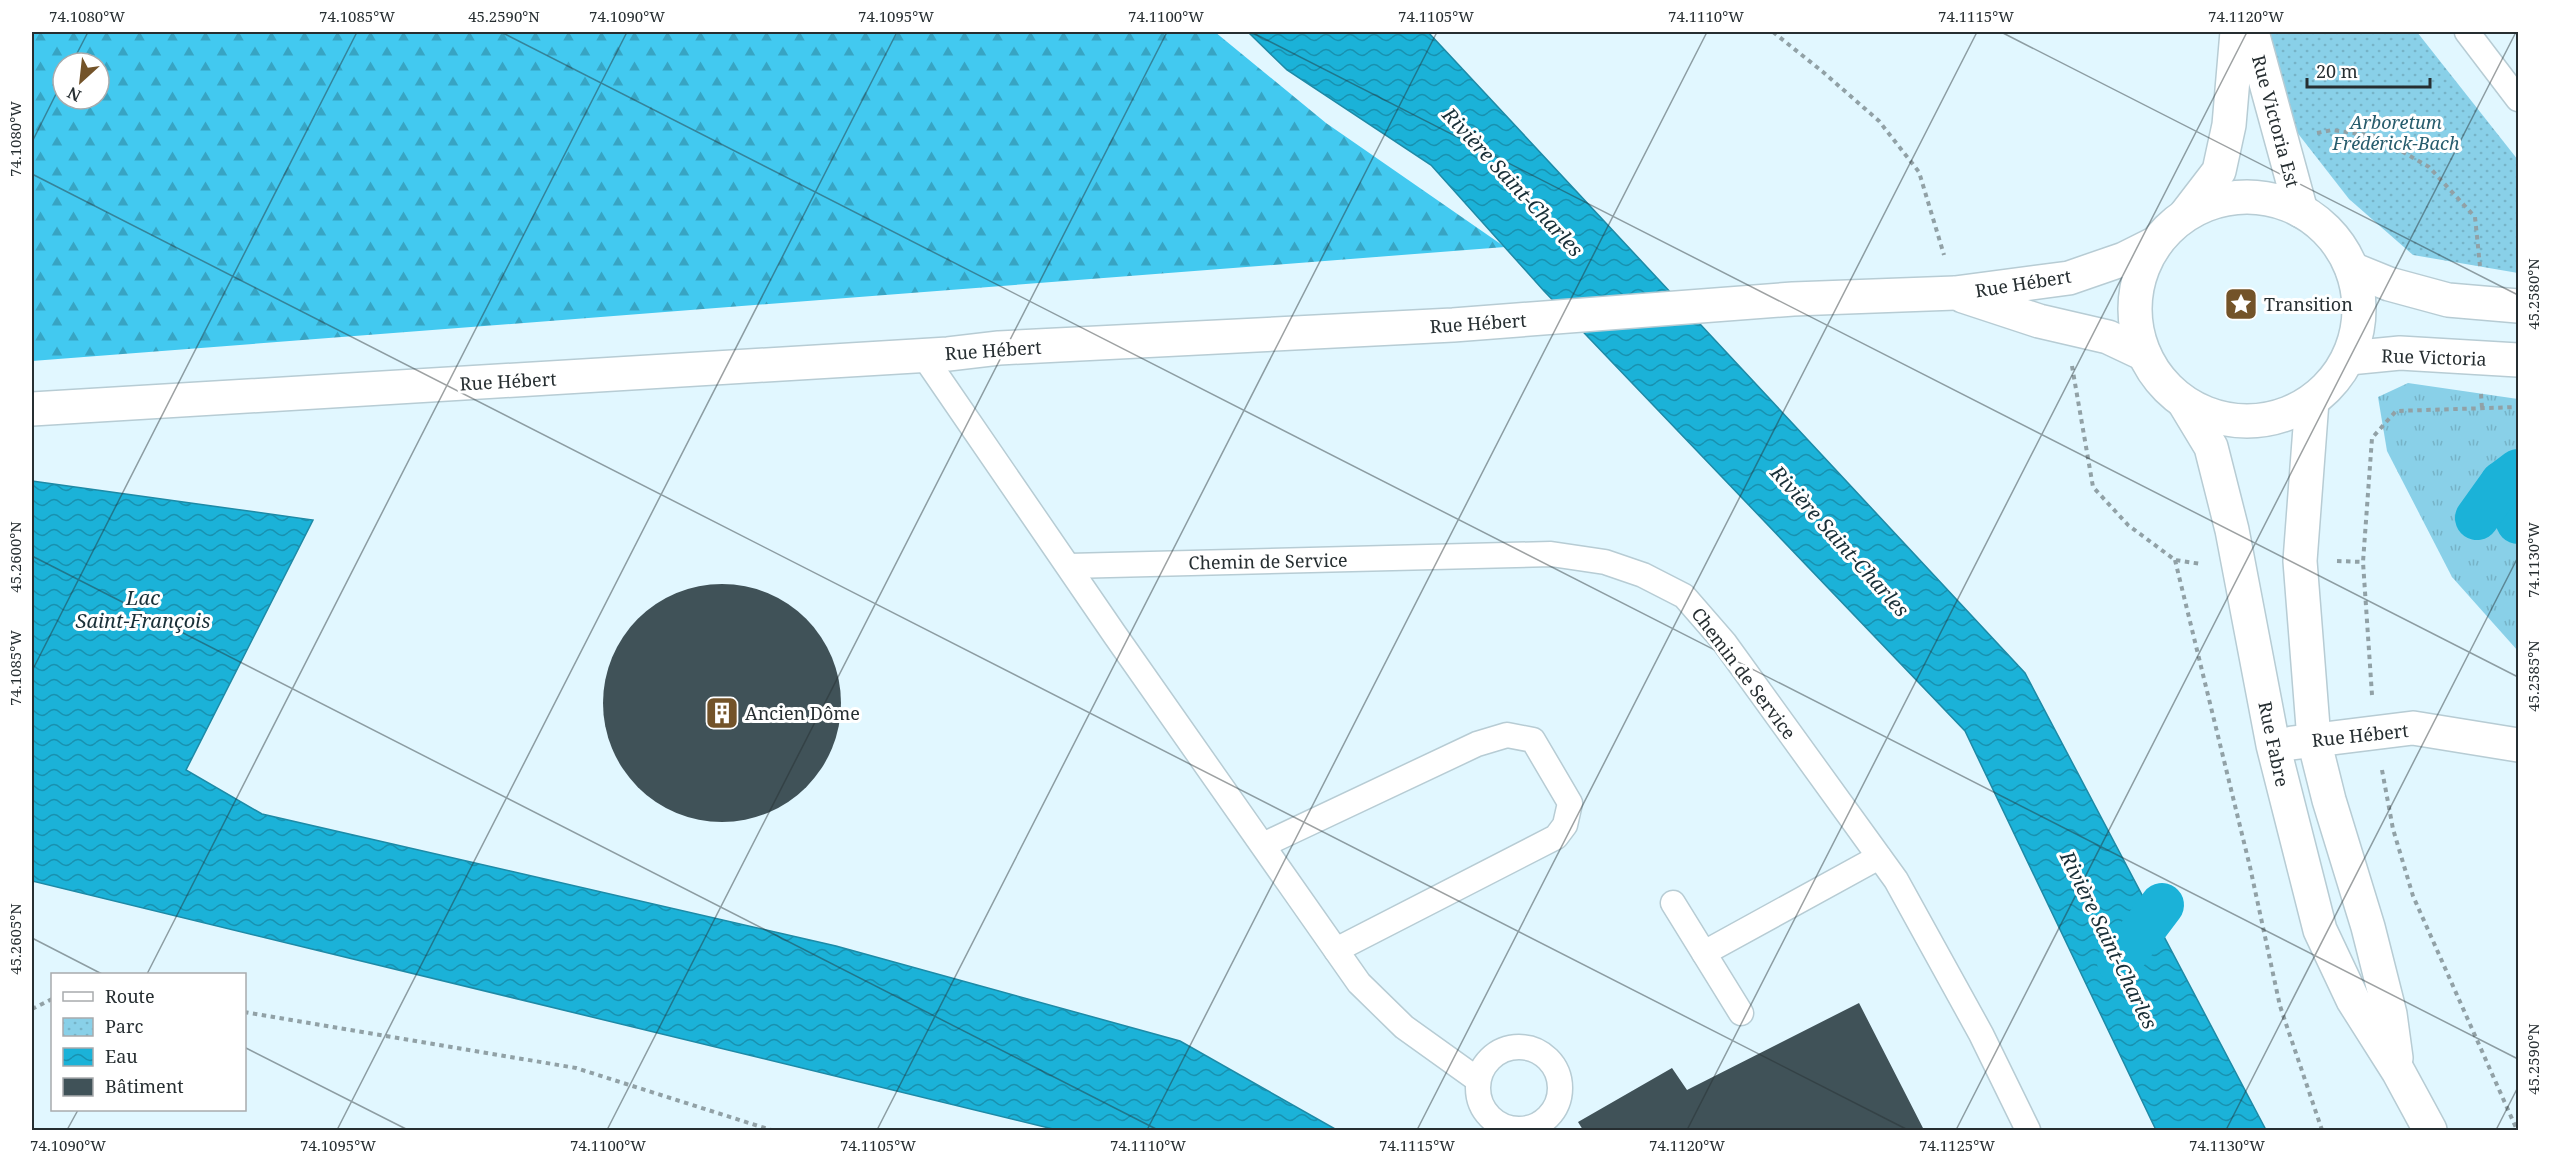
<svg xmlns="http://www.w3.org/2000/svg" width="2550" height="1162" viewBox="0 0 2550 1162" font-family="'Noto Serif',serif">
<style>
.grass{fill:url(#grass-tufts)}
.forest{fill:url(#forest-firs);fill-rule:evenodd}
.park{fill:url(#park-dots)}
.water{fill:url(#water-waves);stroke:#1e8aa6;stroke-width:1.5}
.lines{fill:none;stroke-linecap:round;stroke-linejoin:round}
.canal{stroke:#1bb2d8;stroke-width:44}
.building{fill:#405258}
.service-casing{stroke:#b7ccd4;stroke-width:27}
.tertiary-casing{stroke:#b7ccd4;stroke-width:36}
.secondary-casing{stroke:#b7ccd4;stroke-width:36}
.path{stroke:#91a1a6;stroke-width:4;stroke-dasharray:4.5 4.5;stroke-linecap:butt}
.service{stroke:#fff;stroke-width:24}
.tertiary{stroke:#fff;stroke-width:33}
.secondary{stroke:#fff;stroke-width:33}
.ticks{fill:none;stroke:#262e31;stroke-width:1.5;stroke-opacity:0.45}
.labels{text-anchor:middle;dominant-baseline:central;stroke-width:6;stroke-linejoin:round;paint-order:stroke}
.street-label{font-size:18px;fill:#262e31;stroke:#fff}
.park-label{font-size:18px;font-style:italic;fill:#275c6d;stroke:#fff}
.poi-label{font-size:18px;fill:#262e31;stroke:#fff;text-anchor:start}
.water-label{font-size:20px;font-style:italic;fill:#192f37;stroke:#fff}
.neatline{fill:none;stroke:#262e31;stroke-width:2}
.ticks-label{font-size:15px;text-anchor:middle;fill:#262e31}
</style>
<defs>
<pattern id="grass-tufts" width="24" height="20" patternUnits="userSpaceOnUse" patternTransform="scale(1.5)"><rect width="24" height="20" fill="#89d0e8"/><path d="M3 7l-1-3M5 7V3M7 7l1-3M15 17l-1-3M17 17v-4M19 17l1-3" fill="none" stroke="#76b3c7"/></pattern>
<pattern id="forest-firs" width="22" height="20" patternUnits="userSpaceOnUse" patternTransform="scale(1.5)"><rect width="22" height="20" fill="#42c9f0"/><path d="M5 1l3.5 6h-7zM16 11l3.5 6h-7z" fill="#37a4c3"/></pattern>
<pattern id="park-dots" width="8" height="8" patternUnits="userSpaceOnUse" patternTransform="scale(1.5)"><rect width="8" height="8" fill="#89d0e8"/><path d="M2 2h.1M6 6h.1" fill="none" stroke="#76b3c7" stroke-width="1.8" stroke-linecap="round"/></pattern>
<pattern id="water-waves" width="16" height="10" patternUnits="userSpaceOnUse" patternTransform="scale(1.5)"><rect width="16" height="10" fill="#1bb2d8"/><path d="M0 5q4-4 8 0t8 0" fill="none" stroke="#1891b0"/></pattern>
</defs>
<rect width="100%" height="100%" fill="#e1f7ff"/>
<path class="grass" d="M 2408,383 L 2518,399 L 2518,651 L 2452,577 L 2387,451 L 2378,397 Z"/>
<path class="forest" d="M 32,32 L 1215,32 L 1326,123 L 1505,247 L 32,361 ZM 63,63 L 99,63 L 99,99 L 63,99 Z"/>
<g class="park">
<path d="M 2268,32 L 2417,32 L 2518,160 L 2518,273 L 2413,255 L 2349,199 L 2289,122 Z"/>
<path d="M 2518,471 L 2518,522 L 2502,483 Z"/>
</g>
<g class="water">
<path d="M 1248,32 L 1428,32 L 2025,673 L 2266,1130 L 2156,1130 L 1965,731 L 1544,291 L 1431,165 L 1287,70 Z"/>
<path d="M 32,481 L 313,520 L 186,770 L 262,814 L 836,946 L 1180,1041 L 1337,1130 L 1057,1130 L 32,881 Z"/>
</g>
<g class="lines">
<g class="canal">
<path d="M 2502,483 L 2518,522"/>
<path d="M 2477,518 L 2502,483 L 2518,471"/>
<path d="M 2119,962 L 2162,905"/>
</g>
</g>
<g class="building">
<circle cx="722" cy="703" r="119"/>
<path d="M 1859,1003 L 1924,1130 L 1583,1130 L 1578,1122 L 1672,1068 L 1687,1090 Z"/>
</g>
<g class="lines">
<g class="service-casing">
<g id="service">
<path d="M 2467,32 L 2518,99"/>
<path d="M 923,355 L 1115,635 L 1359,983 L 1404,1027 L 1478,1080"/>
<path d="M 1069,566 L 1551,554 L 1605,562 L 1643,575 L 1684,596 L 1724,642 L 1896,880 L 1981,1034 L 2028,1130"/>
<path d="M 1263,845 L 1477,744 L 1507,735 L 1533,740 L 1570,803 L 1565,825 L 1556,837 L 1336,950"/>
<path d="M 1673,903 L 1741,1013"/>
<path d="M 1704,953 L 1879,857"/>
<circle cx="1519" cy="1088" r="41"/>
</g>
</g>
<g class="tertiary-casing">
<g id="tertiary">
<path d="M 2252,32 L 2301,211"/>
<path d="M 2186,214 L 2219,171 L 2229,125 L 2237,32"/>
<path d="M 2312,401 L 2300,561 L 2314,740 L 2329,800 L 2368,927 L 2390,1014 L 2396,1058"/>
<path d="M 2185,404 L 2211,447 L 2232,530 L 2273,745 L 2320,930 L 2353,1000 L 2398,1071 L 2430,1130"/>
<path d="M 2292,743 L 2413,728 L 2518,745"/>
</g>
</g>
<g class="secondary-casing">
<g id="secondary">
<circle cx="2247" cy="309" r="112"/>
<path d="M 2352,269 L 2389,284 L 2448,300 L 2518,306"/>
<path d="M 1963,296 L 2039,321 L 2108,337 L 2144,354"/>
<path d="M 2349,358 L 2400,353 L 2518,360"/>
<path d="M 32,409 L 948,354 L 999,348 L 1453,325 L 1793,299 L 1955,293 L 2069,278 L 2124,259 L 2156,243"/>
</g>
</g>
<g class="path">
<path d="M 1773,32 L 1823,72 L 1879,121 L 1919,172 L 1944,255"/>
<path d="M 2317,133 L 2332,130 L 2375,136 L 2429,167 L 2475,217 L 2480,266"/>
<path d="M 2072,366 L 2093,487 L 2128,525 L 2175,560 L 2201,564"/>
<path d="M 2481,394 L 2482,408"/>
<path d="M 2175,560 L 2250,867 L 2280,1006 L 2322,1130"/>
<path d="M 2337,561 L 2363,562"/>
<path d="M 2372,695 L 2363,562 L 2372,438 L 2396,411 L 2518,407"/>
<path d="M 2382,770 L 2393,829 L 2413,896 L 2517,1130"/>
<path d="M 32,1009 L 52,999"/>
<path d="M 244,1012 L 576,1068 L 771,1130"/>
</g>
<use href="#service" class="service"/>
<use href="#tertiary" class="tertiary"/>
<use href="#secondary" class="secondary"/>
</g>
<path class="ticks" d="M 501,32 L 2518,1059M 1251,32 L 2518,677M 2001,32 L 2518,295M 72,63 L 88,32M 32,142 L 63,80M 32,174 L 1908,1130M 32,556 L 1158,1130M 32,671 L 357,32M 32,938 L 102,974M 147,974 L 627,32M 244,1047 L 408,1130M 67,1130 L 78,1110M 337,1130 L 897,32M 607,1130 L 1167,32M 877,1130 L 1437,32M 1147,1130 L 1707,32M 1417,1130 L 1977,32M 1687,1130 L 2247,32M 1956,1130 L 2516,32M 2226,1130 L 2518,557M 2496,1130 L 2518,1087"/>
<defs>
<g id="sight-square" transform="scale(1.725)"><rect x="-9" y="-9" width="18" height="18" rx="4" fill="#735329" stroke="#fff"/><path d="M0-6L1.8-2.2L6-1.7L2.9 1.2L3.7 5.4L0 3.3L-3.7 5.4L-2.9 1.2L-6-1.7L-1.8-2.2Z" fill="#fff"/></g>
<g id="building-square" transform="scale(1.725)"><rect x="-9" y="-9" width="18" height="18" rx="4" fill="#735329" stroke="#fff"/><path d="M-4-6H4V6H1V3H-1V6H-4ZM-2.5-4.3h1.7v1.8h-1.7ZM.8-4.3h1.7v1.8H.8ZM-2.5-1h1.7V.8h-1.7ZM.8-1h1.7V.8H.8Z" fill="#fff"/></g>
</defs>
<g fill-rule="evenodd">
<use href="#sight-square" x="2241" y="304"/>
<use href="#building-square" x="722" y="713"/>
</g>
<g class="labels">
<g class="street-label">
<text transform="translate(2276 121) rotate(75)">Rue Victoria Est</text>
<text transform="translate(2023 283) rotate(-9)">Rue Hébert</text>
<text transform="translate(1478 323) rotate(-4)">Rue Hébert</text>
<text transform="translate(993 350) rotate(-4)">Rue Hébert</text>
<text transform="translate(2434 357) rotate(2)">Rue Victoria</text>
<text transform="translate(508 381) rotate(-3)">Rue Hébert</text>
<text transform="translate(1268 561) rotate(-1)">Chemin de Service</text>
<text transform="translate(1744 673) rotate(53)">Chemin de Service</text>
<text transform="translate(2360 735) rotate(-6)">Rue Hébert</text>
<text transform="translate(2274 744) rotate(78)">Rue Fabre</text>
</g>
<g class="park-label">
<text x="2396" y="122">Arboretum<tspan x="2396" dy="21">Frédérick-Bach</tspan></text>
</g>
<g class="poi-label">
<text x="2264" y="304">Transition</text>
<text x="745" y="713">Ancien Dôme</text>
</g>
<g class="water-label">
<text transform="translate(1513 182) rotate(47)">Rivière Saint-Charles</text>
<text transform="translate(1840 541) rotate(48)">Rivière Saint-Charles</text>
<text x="143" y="597">Lac<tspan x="143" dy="23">Saint-François</tspan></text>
<text transform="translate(2109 940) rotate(64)">Rivière Saint-Charles</text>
</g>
</g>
<rect width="2550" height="1162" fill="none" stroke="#ffffff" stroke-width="66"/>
<rect x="51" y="973" width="195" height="138" fill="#ffffff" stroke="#a8abad" stroke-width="1.5"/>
<rect x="63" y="992" width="30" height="9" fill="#ffffff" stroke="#a8abad" stroke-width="1.5"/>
<text x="105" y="1003" font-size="18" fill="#262e31">Route</text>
<rect x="63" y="1018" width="30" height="18" fill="url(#park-dots)" stroke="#a8abad" stroke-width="1.5"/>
<text x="105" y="1033" font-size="18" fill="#262e31">Parc</text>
<rect x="63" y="1048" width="30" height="18" fill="url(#water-waves)" stroke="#a8abad" stroke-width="1.5"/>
<text x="105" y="1063" font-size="18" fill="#262e31">Eau</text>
<rect x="63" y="1078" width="30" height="18" fill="#405258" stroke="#a8abad" stroke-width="1.5"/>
<text x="105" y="1093" font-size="18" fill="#262e31">Bâtiment</text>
<g transform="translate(81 81) rotate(207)"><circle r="28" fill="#ffffff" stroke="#a8abad" stroke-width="1.5"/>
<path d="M0-4.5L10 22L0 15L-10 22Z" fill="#735329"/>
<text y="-9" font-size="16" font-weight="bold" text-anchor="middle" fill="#262e31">N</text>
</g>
<path d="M2307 78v9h123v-9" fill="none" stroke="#262e31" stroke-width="3"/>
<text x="2316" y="78" font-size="18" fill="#262e31" stroke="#ffffff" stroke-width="4.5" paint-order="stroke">20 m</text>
<rect x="33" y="33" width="2484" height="1096" class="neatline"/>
<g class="ticks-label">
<text x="87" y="22">74.1080°W</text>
<text x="357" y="22">74.1085°W</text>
<text x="504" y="22">45.2590°N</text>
<text x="627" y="22">74.1090°W</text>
<text x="896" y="22">74.1095°W</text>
<text x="1166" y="22">74.1100°W</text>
<text x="1436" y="22">74.1105°W</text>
<text x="1706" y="22">74.1110°W</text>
<text x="1976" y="22">74.1115°W</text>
<text x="2246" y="22">74.1120°W</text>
<text transform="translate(16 139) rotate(-90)" y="5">74.1080°W</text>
<text transform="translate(2534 294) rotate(-90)" y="5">45.2580°N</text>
<text transform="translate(16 557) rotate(-90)" y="5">45.2600°N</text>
<text transform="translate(2534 560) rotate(-90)" y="5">74.1130°W</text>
<text transform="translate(16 668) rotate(-90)" y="5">74.1085°W</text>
<text transform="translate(2534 676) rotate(-90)" y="5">45.2585°N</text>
<text transform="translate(16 939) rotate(-90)" y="5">45.2605°N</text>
<text transform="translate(2534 1059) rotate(-90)" y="5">45.2590°N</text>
<text x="68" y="1151">74.1090°W</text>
<text x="338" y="1151">74.1095°W</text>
<text x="608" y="1151">74.1100°W</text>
<text x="878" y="1151">74.1105°W</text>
<text x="1148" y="1151">74.1110°W</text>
<text x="1417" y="1151">74.1115°W</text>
<text x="1687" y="1151">74.1120°W</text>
<text x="1957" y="1151">74.1125°W</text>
<text x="2227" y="1151">74.1130°W</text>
</g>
</svg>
